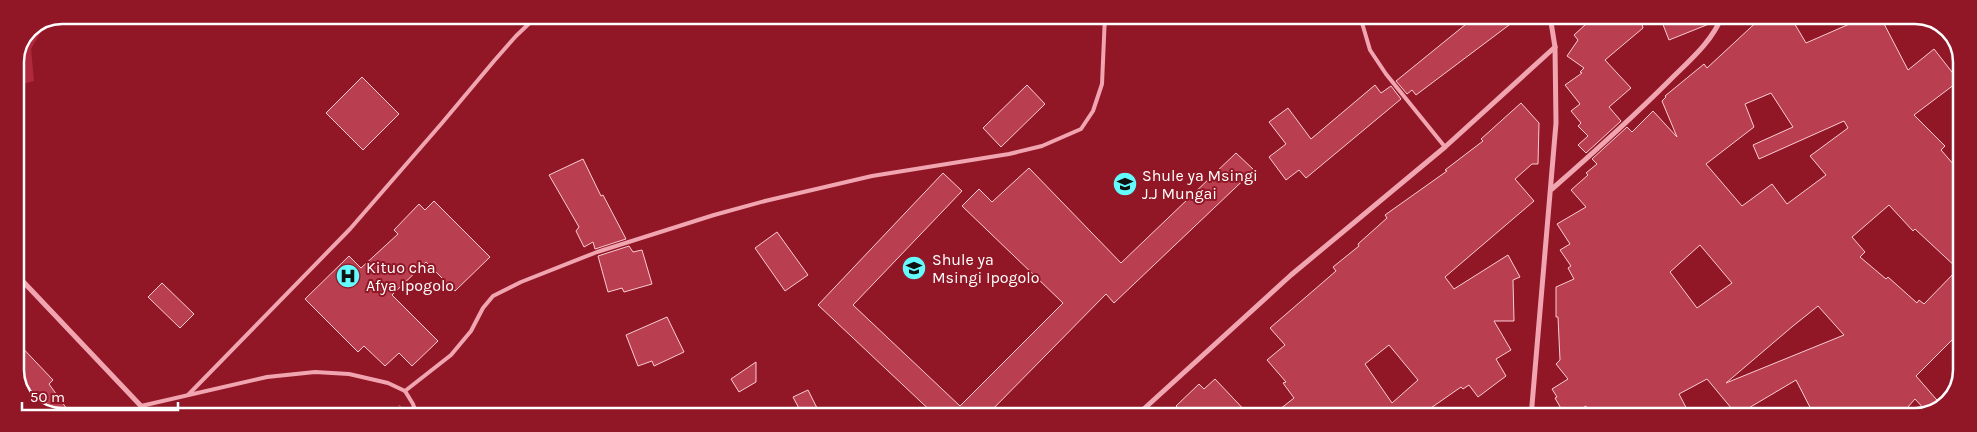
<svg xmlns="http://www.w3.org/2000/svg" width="1977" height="432" viewBox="0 0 1977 432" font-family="Karla,sans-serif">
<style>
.green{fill:#b0293c}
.building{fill:#b93f50;stroke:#fbccd2;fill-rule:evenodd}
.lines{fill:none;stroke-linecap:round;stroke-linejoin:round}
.path{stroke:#f0a5b0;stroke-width:3;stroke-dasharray:2.5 4;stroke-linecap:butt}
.lane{stroke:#f0a5b0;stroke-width:4}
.street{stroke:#f0a5b0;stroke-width:5}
.labels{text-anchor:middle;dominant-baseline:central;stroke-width:4;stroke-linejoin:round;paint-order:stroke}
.poi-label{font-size:16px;fill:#fff;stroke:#911726;text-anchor:start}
.rim{fill:none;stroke:#fff;stroke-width:2.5}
</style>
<rect width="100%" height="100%" fill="#911726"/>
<path class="green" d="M 41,24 L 44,26 L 31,49 L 34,81 L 15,86 L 15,62 L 29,29 Z"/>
<g class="building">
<path d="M 1476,16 L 1521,16 L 1416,95 L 1412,90 L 1407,94 L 1396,81 Z"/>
<path d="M 1584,16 L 1640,16 L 1643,28 L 1605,60 L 1631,88 L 1609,107 L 1621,121 L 1586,153 L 1578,145 L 1588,136 L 1578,126 L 1581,123 L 1571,111 L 1580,104 L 1565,85 L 1582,73 L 1580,72 L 1584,68 L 1567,56 L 1578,40 L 1574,35 L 1585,25 Z"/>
<path d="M 1680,16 L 1717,16 L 1714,22 L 1669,40 L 1662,22 Z"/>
<path d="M 1763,16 L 1790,16 L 1806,43 L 1854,22 L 1851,16 L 1880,16 L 1908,70 L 1934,49 L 1959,81 L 1914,115 L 1945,146 L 1941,150 L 1961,173 L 1961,331 L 1916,376 L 1943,407 L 1927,412 L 1915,399 L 1899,417 L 1815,417 L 1796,380 L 1737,415 L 1707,379 L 1679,394 L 1691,417 L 1593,417 L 1586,406 L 1566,417 L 1555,398 L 1557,397 L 1552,389 L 1568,379 L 1556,364 L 1560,360 L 1558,317 L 1556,317 L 1556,287 L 1574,279 L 1568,268 L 1571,266 L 1560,250 L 1570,244 L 1557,224 L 1586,207 L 1571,190 L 1588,175 L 1586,173 L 1597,164 L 1592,159 L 1627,127 L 1632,132 L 1653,111 L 1677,137 L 1662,101 L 1666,97 L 1665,96 L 1704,64 L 1707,68 ZM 1771,93 L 1793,127 L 1753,145 L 1759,159 L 1844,121 L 1848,128 L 1810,156 L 1826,175 L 1787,204 L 1772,184 L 1742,206 L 1706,164 L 1754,127 L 1745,104 ZM 1889,205 L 1913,231 L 1915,229 L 1958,269 L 1924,304 L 1919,300 L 1917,303 L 1888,277 L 1886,279 L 1860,257 L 1865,252 L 1852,237 ZM 1700,245 L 1732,283 L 1697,308 L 1670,272 ZM 1818,306 L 1844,335 L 1726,383 L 1793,326 Z"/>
<path d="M 362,77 L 399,114 L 363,150 L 326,113 Z"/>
<path d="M 1027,85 L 1045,104 L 1001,147 L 983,128 Z"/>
<path d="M 1375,85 L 1381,93 L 1391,86 L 1401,99 L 1306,178 L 1299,170 L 1286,180 L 1269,157 L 1286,144 L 1269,122 L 1288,108 L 1311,139 Z"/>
<path d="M 1521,103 L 1539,123 L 1538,164 L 1532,164 L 1515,179 L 1534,201 L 1445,277 L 1454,289 L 1508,255 L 1520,277 L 1513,280 L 1514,321 L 1494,321 L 1511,350 L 1496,359 L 1506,376 L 1478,397 L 1469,385 L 1463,389 L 1461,387 L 1418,417 L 1270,417 L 1294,398 L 1283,383 L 1286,382 L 1267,360 L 1285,345 L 1270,328 L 1336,271 L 1333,267 L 1359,246 L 1358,244 L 1387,218 L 1385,215 L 1447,171 L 1445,170 L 1483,141 L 1481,139 ZM 1389,345 L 1418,380 L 1392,403 L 1365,364 Z"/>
<path d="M 1236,153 L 1254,170 L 1114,303 L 1106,294 L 985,417 L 937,417 L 818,305 L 943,173 L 962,191 L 853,305 L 960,406 L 1063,303 L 962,206 L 979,189 L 992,202 L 1029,168 L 1121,263 Z"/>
<path d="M 583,159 L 601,196 L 603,195 L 626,239 L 595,249 L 593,242 L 584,247 L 576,231 L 579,227 L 549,175 Z"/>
<path d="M 434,201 L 490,257 L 455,291 L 426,262 L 392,295 L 438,341 L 412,366 L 399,353 L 385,366 L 364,346 L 358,352 L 305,299 L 349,256 L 361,268 L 398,234 L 394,230 L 419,204 L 425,210 Z"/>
<path d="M 777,232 L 808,275 L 785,291 L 755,248 Z"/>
<path d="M 629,246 L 633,252 L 642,250 L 652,284 L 624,292 L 622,288 L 608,292 L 598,256 Z"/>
<path d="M 162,283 L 194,314 L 180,328 L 148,297 Z"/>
<path d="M 667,317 L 684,352 L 654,366 L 652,361 L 638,366 L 626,335 Z"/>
<path d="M 15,340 L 53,380 L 49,384 L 72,416 L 53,416 L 27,401 L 15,376 Z"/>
<path d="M 756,362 L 756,382 L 739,392 L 731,379 Z"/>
<path d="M 1215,379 L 1251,417 L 1229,417 L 1222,410 L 1215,417 L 1187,417 L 1176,406 L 1199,384 L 1204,389 Z"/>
<path d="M 808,390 L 821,416 L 803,416 L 793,397 Z"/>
</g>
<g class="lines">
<path class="path" d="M 391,416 L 400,406"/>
<g class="lane">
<path d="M 1360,16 L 1370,50 L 1386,74 L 1445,147"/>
<path d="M 405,391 L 451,355 L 471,331 L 483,308 L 493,296 L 521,282 L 597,252 L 714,215 L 765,201 L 872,176 L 1009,154 L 1042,146 L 1081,129 L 1093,111 L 1102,84 L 1105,15"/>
<path d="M 188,395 L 350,229 L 442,123 L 494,61 L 516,36 L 538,15"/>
<path d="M 141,406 L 267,377 L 315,372 L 349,374 L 388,383 L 405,391 L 413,404 L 417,416"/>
</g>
<g class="street">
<path d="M 1552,189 C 1592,154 1632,118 1670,80 C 1689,61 1712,42 1722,16"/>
<path d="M 15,273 L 141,406 L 153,416"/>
<path d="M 1135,417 L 1291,275 L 1445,147 L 1555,47"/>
<path d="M 1531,417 L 1556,123 L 1555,47 L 1550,16"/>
</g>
</g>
<defs>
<g id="school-disc" transform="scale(1.25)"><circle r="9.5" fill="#64fbff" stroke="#911726"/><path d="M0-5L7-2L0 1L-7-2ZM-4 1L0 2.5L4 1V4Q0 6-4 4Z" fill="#111"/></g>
<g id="hospital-disc" transform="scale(1.25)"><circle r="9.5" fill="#64fbff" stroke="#911726"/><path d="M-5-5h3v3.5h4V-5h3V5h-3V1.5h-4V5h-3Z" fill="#111"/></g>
</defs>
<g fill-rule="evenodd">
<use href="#school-disc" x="1125" y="184"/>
<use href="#school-disc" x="914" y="268"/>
<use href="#hospital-disc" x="348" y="276"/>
</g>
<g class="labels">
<g class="poi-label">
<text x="1142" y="175">Shule ya Msingi<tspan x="1142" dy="18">J.J Mungai</tspan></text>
<text x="932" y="259">Shule ya<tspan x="932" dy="18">Msingi Ipogolo</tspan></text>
<text x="366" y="267">Kituo cha<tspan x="366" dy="18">Afya Ipogolo</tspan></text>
</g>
</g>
<path d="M0 0H1977V432H0ZM62 24H1915A38 38 0 0 1 1953 62V370A38 38 0 0 1 1915 408H62A38 38 0 0 1 24 370V62A38 38 0 0 1 62 24Z" fill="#911726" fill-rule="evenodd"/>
<path class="rim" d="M62 24H1915A38 38 0 0 1 1953 62V370A38 38 0 0 1 1915 408H62A38 38 0 0 1 24 370V62A38 38 0 0 1 62 24Z"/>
<path d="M22 402v8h156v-8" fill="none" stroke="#ffffff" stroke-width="2.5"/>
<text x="30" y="402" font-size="15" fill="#ffffff" stroke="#911726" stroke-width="4" paint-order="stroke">50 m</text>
</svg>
